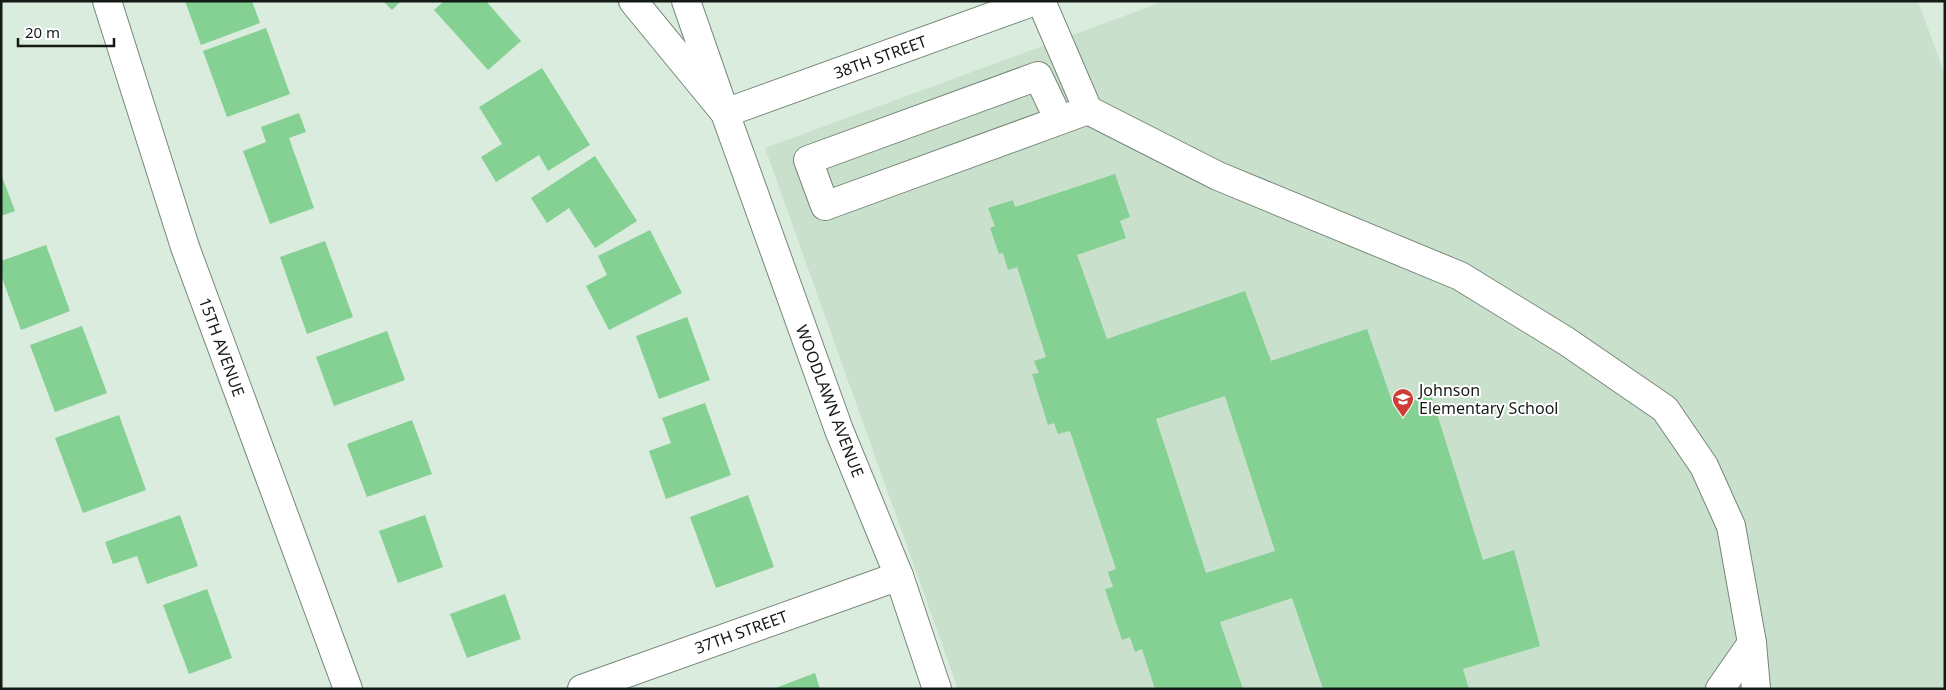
<svg xmlns="http://www.w3.org/2000/svg" width="1946" height="690" viewBox="0 0 1946 690" font-family="'Noto Sans',sans-serif">
<style>
.built{fill:#c9e1cc}
.building{fill:#85d093;fill-rule:evenodd}
.lines{fill:none;stroke-linecap:round;stroke-linejoin:round}
.minor-casing{stroke:#778779;stroke-width:30}
.minor{stroke:#fff;stroke-width:28}
.labels{text-anchor:middle;dominant-baseline:central;stroke-width:4;stroke-linejoin:round;paint-order:stroke}
.street-label{font-size:16px;fill:#141a15;stroke:#fff}
.poi-label{font-size:16px;fill:#141a15;stroke:#fff;text-anchor:start}
</style>
<rect width="100%" height="100%" fill="#daecdd"/>
<path class="built" d="M 1165,1 L 1918,1 L 1945,75 L 1945,689 L 958,689 L 765,148 Z"/>
<g class="building">
<path d="M 185,1 L 252,1 L 260,23 L 201,45 Z"/>
<path d="M 383,1 L 401,1 L 392,10 Z"/>
<path d="M 444,1 L 486,1 L 521,41 L 488,70 L 434,10 Z"/>
<path d="M 266,28 L 290,94 L 227,117 L 203,51 Z"/>
<path d="M 542,68 L 590,145 L 548,171 L 539,155 L 496,182 L 481,157 L 502,144 L 479,107 Z"/>
<path d="M 299,113 L 306,132 L 289,138 L 314,208 L 270,224 L 243,151 L 266,142 L 261,127 Z"/>
<path d="M 595,156 L 637,221 L 595,248 L 569,208 L 547,223 L 531,198 Z"/>
<path d="M 1,174 L 15,211 L 1,216 Z"/>
<path d="M 1115,174 L 1130,217 L 1120,221 L 1126,238 L 1077,255 L 1107,339 L 1245,291 L 1271,361 L 1367,329 L 1394,407 L 1431,395 L 1483,560 L 1514,550 L 1540,646 L 1463,669 L 1469,689 L 1323,689 L 1292,598 L 1220,622 L 1243,689 L 1155,689 L 1142,649 L 1135,652 L 1130,637 L 1122,640 L 1105,589 L 1113,587 L 1108,572 L 1116,569 L 1070,431 L 1058,434 L 1054,423 L 1048,425 L 1032,374 L 1039,373 L 1034,361 L 1046,357 L 1017,267 L 1008,270 L 1003,253 L 999,254 L 990,228 L 995,226 L 988,208 L 1013,200 L 1015,207 ZM 1225,396 L 1275,551 L 1206,573 L 1156,419 Z"/>
<path d="M 650,230 L 682,293 L 609,330 L 586,286 L 607,275 L 598,256 Z"/>
<path d="M 325,241 L 353,317 L 307,334 L 280,257 Z"/>
<path d="M 46,245 L 70,311 L 21,330 L 1,275 L 1,261 Z"/>
<path d="M 687,317 L 710,380 L 659,399 L 636,336 Z"/>
<path d="M 82,326 L 107,393 L 55,412 L 30,345 Z"/>
<path d="M 387,331 L 405,380 L 334,406 L 316,357 Z"/>
<path d="M 705,403 L 731,475 L 666,499 L 649,451 L 671,443 L 662,418 Z"/>
<path d="M 119,415 L 146,490 L 83,513 L 55,438 Z"/>
<path d="M 412,420 L 432,474 L 367,497 L 347,444 Z"/>
<path d="M 748,495 L 774,567 L 716,588 L 690,517 Z"/>
<path d="M 180,515 L 198,566 L 147,584 L 137,556 L 113,564 L 105,542 Z"/>
<path d="M 425,515 L 443,567 L 398,583 L 379,531 Z"/>
<path d="M 207,589 L 232,658 L 189,674 L 163,605 Z"/>
<path d="M 505,594 L 521,639 L 467,658 L 450,614 Z"/>
<path d="M 815,673 L 820,689 L 773,689 Z"/>
</g>
<g class="lines">
<g class="minor-casing">
<g id="minor">
<path d="M 107,1 L 185,247 L 348,689"/>
<path d="M 633,1 L 725,113 L 839,430 L 899,576 L 937,689"/>
<path d="M 686,1 L 725,113 L 1035,1"/>
<path d="M 1041,1 L 1088,110 L 1218,176 L 1460,276 L 1566,341 L 1665,409 L 1704,466 L 1731,526 L 1752,643 L 1756,689"/>
<path d="M 1059,120 L 1038,76 L 808,160 L 825,206 L 1088,110"/>
<path d="M 582,689 L 899,576"/>
<path d="M 1720,689 L 1752,643"/>
</g>
</g>
<use href="#minor" class="minor"/>
</g>
<defs>
<g id="school-pin" transform="scale(1.125)"><path d="M0 17L-7.5 6A9.5 9.5 0 1 1 7.5 6Z" fill="#cc3e33" stroke="#fff"/><path d="M0-5L7-2L0 1L-7-2ZM-4 1L0 2.5L4 1V4Q0 6-4 4Z" fill="#fff"/></g>
</defs>
<g fill-rule="evenodd">
<use href="#school-pin" x="1403" y="399"/>
</g>
<g class="labels">
<g class="street-label">
<text transform="translate(880 57) rotate(-20)">38TH STREET</text>
<text transform="translate(222 347) rotate(70)">15TH AVENUE</text>
<text transform="translate(830 401) rotate(69)">WOODLAWN AVENUE</text>
<text transform="translate(741 632) rotate(-20)">37TH STREET</text>
</g>
<g class="poi-label">
<text x="1419" y="390">Johnson<tspan x="1419" dy="18">Elementary School</tspan></text>
</g>
</g>
<rect width="1946" height="690" fill="none" stroke="#141a15" stroke-width="5"/>
<path d="M18 38v8h96v-8" fill="none" stroke="#141a15" stroke-width="2.5"/>
<text x="25" y="38" font-size="15" fill="#141a15" stroke="#ffffff" stroke-width="4" paint-order="stroke">20 m</text>
</svg>
